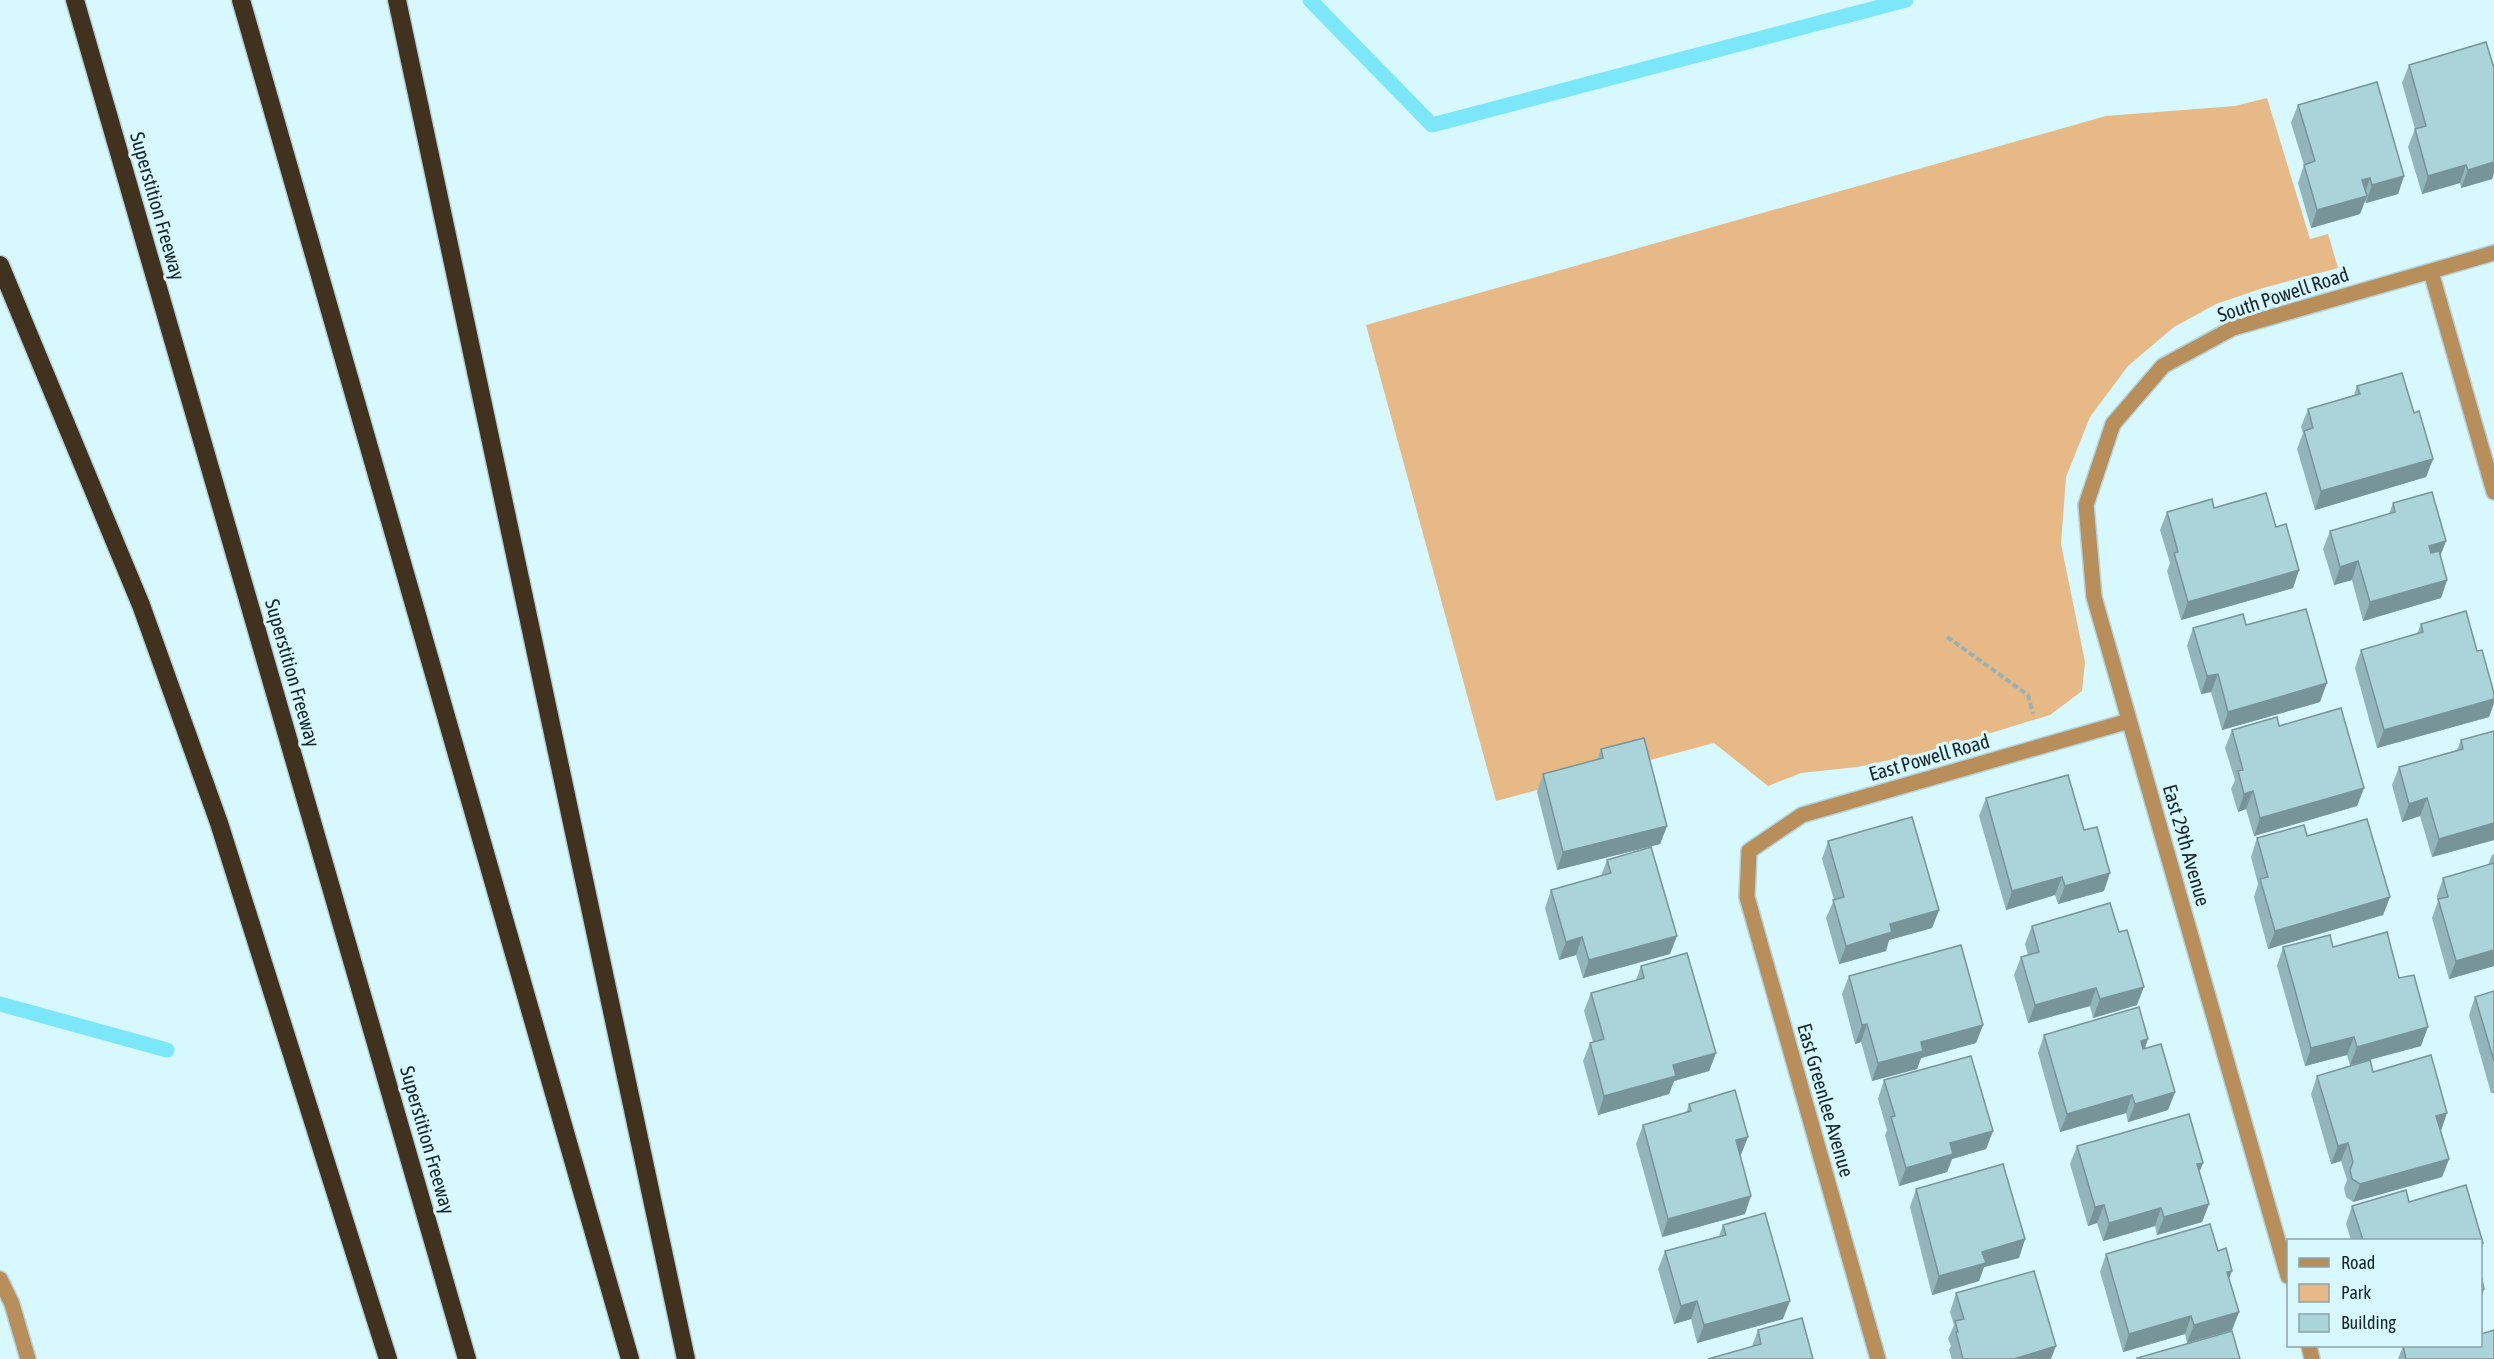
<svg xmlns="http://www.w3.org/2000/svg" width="2494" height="1359" viewBox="0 0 2494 1359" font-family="'Asap Condensed',sans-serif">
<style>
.green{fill:#e6b986}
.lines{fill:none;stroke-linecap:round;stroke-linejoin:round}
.stream{stroke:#7be7f9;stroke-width:15}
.minor-casing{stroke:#b4d2d8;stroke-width:18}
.motorway-casing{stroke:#b4d2d8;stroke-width:21}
.path{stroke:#97b2b7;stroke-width:4;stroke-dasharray:6 3;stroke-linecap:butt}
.minor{stroke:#b88e5b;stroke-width:15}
.motorway{stroke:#41321f;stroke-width:18}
.wall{fill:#92b5bb}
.shaded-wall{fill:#779499}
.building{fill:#aad3da;stroke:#779499;stroke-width:1.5}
.labels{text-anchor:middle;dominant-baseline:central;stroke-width:6;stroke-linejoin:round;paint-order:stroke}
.street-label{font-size:20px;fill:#162629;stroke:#d7f8fe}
</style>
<rect width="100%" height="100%" fill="#d7f8fe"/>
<path class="green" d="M 2267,98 L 2310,239 L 2328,234 L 2338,268 L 2263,288 L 2216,304 L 2174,327 L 2128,366 L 2090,417 L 2066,477 L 2061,544 L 2085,662 L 2082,691 L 2050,715 L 1994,732 L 1922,753 L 1857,767 L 1801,773 L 1768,786 L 1714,743 L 1496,801 L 1366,325 L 2106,116 L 2235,106 Z"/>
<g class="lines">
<g class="stream">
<path d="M 1310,0 L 1432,125 L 1906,0"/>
<path d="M 0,1004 L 167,1050"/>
</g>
<g class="minor-casing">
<g id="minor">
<path d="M 2431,272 L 2494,492"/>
<path d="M 2288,1276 L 2094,597 L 2086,505 L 2113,424 L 2163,366 L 2233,328 L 2494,253"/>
<path d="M 0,1279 L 12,1304 L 28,1359"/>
<path d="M 2309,1346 L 2312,1359"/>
<path d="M 1878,1359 L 1747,897 L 1749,851 L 1802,815 L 2129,721"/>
</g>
</g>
<g class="motorway-casing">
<g id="motorway">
<path d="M 75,0 L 467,1359"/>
<path d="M 241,0 L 630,1359"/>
<path d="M 397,0 L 686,1359"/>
<path d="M 0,265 L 141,605 L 219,823 L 388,1359"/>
</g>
</g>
<path class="path" d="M 1947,637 L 2028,695 L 2033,714"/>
<use href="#minor" class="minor"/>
<use href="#motorway" class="motorway"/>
</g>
<g class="wall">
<path d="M 2409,65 L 2494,68 L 2494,173 L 2492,179 L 2461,188 L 2460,183 L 2422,194 L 2408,147 L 2415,129 L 2402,83 Z"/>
<path d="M 2298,105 L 2404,176 L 2398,194 L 2366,203 L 2365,201 L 2360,214 L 2311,228 L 2298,183 L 2304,165 L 2291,123 Z"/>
<path d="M 2357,386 L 2414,413 L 2433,459 L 2426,477 L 2315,510 L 2297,449 L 2303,433 L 2301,427 L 2308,409 L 2354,395 Z"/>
<path d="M 2393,503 L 2446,541 L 2440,556 L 2447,580 L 2441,598 L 2363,621 L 2352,580 L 2334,585 L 2323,549 L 2330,531 L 2389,514 Z"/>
<path d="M 2214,508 L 2276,527 L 2299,570 L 2293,588 L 2181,620 L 2167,571 L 2170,563 L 2160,530 L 2167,512 Z"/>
<path d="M 2421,624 L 2477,651 L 2494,693 L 2494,703 L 2489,717 L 2377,748 L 2355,668 L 2361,650 L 2417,634 Z"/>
<path d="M 2246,625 L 2320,702 L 2222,730 L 2211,692 L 2201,694 L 2187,646 L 2193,628 Z"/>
<path d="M 2279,726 L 2364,788 L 2357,806 L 2254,836 L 2246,809 L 2238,812 L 2231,789 L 2235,780 L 2225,748 L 2232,730 Z"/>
<path d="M 2494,731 L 2494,840 L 2432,857 L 2420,816 L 2402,822 L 2392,785 L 2399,767 L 2457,750 L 2461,740 Z"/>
<path d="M 1601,749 L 1667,826 L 1660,844 L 1557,870 L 1537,792 L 1543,774 L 1597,760 Z"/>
<path d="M 1986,798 L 2084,830 L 2104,891 L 2058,904 L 2055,895 L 2006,910 L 1979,816 Z"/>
<path d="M 2307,836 L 2390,897 L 2383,915 L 2268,949 L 2254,897 L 2258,884 L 2251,857 L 2257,838 Z"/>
<path d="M 1828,841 L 1939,910 L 1932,928 L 1889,940 L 1886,951 L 1839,964 L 1826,918 L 1834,900 L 1822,859 Z"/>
<path d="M 2494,854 L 2494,966 L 2449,979 L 2432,918 L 2438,901 L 2437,896 L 2443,878 L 2488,865 L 2492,855 Z"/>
<path d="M 1607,860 L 1670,954 L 1583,978 L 1576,955 L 1559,960 L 1545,908 L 1551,890 L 1601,876 Z"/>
<path d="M 2032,926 L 2137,1005 L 2093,1018 L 2090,1006 L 2028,1023 L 2014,975 L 2021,957 L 2028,955 L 2025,944 Z"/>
<path d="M 2283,947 L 2333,947 L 2399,978 L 2421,1046 L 2350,1065 L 2347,1055 L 2305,1066 L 2277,966 Z"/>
<path d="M 1641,966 L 1716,1053 L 1709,1071 L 1674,1081 L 1669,1094 L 1598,1115 L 1583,1061 L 1590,1043 L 1593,1042 L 1584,1011 L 1591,993 L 1636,980 Z"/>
<path d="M 1849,976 L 1983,1025 L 1976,1043 L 1921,1058 L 1917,1069 L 1872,1081 L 1861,1042 L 1855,1044 L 1842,994 Z"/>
<path d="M 2494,991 L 2494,1093 L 2491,1093 L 2469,1015 L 2475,997 Z"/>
<path d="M 2044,1035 L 2145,1049 L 2175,1092 L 2168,1110 L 2128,1122 L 2126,1113 L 2060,1132 L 2038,1053 Z"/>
<path d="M 2373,1072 L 2441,1131 L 2449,1159 L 2442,1177 L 2353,1202 L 2346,1197 L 2344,1188 L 2347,1180 L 2341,1161 L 2331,1164 L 2311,1094 L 2317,1076 Z"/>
<path d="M 1884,1080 L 1993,1131 L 1986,1149 L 1952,1159 L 1947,1172 L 1899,1186 L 1885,1135 L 1887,1130 L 1878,1099 Z"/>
<path d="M 1689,1104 L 1741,1155 L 1740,1155 L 1745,1214 L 1662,1237 L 1636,1144 L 1643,1125 L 1686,1113 Z"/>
<path d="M 2077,1146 L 2203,1163 L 2199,1172 L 2209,1204 L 2202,1222 L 2157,1235 L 2155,1226 L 2103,1241 L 2097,1223 L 2088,1226 L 2070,1164 Z"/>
<path d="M 2466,1185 L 2483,1243 L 2481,1249 L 2481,1240 L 2351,1240 L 2346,1224 L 2352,1206 L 2406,1190 L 2409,1202 Z"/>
<path d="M 1916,1189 L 2025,1239 L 2019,1258 L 1984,1267 L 1979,1281 L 1932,1295 L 1910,1207 Z"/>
<path d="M 1723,1225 L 1783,1319 L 1697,1343 L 1691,1319 L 1674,1324 L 1658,1269 L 1665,1251 L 1719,1236 Z"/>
<path d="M 2218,1251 L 2229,1279 L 2239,1312 L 2232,1330 L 2187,1343 L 2185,1334 L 2123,1352 L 2100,1272 L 2106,1254 Z"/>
<path d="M 1956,1293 L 2051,1359 L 1952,1359 L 1949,1350 L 1951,1346 L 1948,1339 L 1954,1325 L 1950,1312 Z"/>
<path d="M 1758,1330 L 1813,1359 L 1752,1346 Z"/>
<path d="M 2403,1346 L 2481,1346 L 2494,1359 L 2398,1359 Z"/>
</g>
<g class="shaded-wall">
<path d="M 2494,161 L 2494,173 L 2492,179 L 2461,188 L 2468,170 Z"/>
<path d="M 2466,165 L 2460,183 L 2422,194 L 2428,176 Z"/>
<path d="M 2404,176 L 2398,194 L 2366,203 L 2372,185 Z"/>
<path d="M 2370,178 L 2364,196 L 2362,180 Z"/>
<path d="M 2367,196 L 2360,214 L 2311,228 L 2317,210 Z"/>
<path d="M 2433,459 L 2426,477 L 2315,510 L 2321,491 Z"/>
<path d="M 2446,541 L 2439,559 L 2422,564 L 2429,546 Z"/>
<path d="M 2358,561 L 2352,580 L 2334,585 L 2340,567 Z"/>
<path d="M 2299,570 L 2293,588 L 2181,620 L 2188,602 Z"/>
<path d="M 2447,580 L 2441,598 L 2363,621 L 2370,602 Z"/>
<path d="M 2218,674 L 2211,692 L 2201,694 L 2207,676 Z"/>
<path d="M 2327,683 L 2320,702 L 2222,730 L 2228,712 Z"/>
<path d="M 2494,699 L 2494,703 L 2489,717 L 2377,748 L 2384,730 Z"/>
<path d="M 2364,788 L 2357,806 L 2254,836 L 2260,818 Z"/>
<path d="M 2253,791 L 2246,809 L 2238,812 L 2244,794 Z"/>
<path d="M 2427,798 L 2420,816 L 2402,822 L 2409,804 Z"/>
<path d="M 2494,823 L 2494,840 L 2432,857 L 2439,839 Z"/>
<path d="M 1667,826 L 1660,844 L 1557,870 L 1563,852 Z"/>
<path d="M 2110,873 L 2104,891 L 2058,904 L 2065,886 Z"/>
<path d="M 2062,877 L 2055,895 L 2006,910 L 2012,891 Z"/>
<path d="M 2390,897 L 2383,915 L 2268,949 L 2275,931 Z"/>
<path d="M 1939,910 L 1932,928 L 1889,940 L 1886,951 L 1839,964 L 1846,946 L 1890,924 Z"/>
<path d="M 1677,936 L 1670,954 L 1583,978 L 1589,960 Z"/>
<path d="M 1582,937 L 1576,955 L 1559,960 L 1566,942 Z"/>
<path d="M 2494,950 L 2494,966 L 2449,979 L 2456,961 Z"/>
<path d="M 2144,987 L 2137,1005 L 2093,1018 L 2100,999 Z"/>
<path d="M 2096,988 L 2090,1006 L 2028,1023 L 2035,1005 Z"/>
<path d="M 1867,1024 L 1861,1042 L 1855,1044 L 1862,1025 Z"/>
<path d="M 1983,1025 L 1976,1043 L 1921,1058 L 1917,1069 L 1872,1081 L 1878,1063 L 1921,1042 Z"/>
<path d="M 2428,1027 L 2421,1046 L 2350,1065 L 2357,1047 Z"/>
<path d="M 2354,1037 L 2347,1055 L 2305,1066 L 2311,1048 Z"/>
<path d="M 2148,1039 L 2142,1057 L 2141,1041 Z"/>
<path d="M 1716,1053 L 1709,1071 L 1674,1081 L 1669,1094 L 1598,1115 L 1604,1096 L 1673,1065 Z"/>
<path d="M 2175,1092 L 2168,1110 L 2128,1122 L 2135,1104 Z"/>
<path d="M 2132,1095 L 2126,1113 L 2060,1132 L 2067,1114 Z"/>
<path d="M 2447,1113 L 2441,1131 L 2436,1116 Z"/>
<path d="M 1993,1131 L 1986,1149 L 1952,1159 L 1947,1172 L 1899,1186 L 1906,1168 L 1950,1143 Z"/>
<path d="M 1748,1137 L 1741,1155 L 1730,1158 L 1736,1140 Z"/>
<path d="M 2348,1143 L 2341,1161 L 2331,1164 L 2338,1146 Z"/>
<path d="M 2449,1159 L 2442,1177 L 2353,1202 L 2360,1184 Z"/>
<path d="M 2203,1163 L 2196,1181 L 2197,1164 Z"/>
<path d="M 1751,1196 L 1745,1214 L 1662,1237 L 1668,1219 Z"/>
<path d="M 2209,1204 L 2202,1222 L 2157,1235 L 2164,1217 Z"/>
<path d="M 2104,1205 L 2097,1223 L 2088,1226 L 2095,1207 Z"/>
<path d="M 2161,1208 L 2155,1226 L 2103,1241 L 2109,1223 Z"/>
<path d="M 2025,1239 L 2019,1258 L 1984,1267 L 1979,1281 L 1932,1295 L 1939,1276 L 1982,1252 Z"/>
<path d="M 2232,1271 L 2225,1289 L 2227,1272 Z"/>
<path d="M 2484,1289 L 2481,1299 L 2481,1290 Z"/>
<path d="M 1697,1301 L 1691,1319 L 1674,1324 L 1681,1306 Z"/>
<path d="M 1790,1301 L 1783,1319 L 1697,1343 L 1704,1325 Z"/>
<path d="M 2239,1312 L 2232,1330 L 2187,1343 L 2194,1325 Z"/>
<path d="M 2191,1316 L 2185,1334 L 2123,1352 L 2129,1334 Z"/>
<path d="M 2056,1346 L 2051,1359 L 2013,1359 Z"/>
</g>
<g class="building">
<path d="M 2486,42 L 2494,68 L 2494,162 L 2468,170 L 2466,165 L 2428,176 L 2415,129 L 2426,126 L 2409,65 Z"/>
<path d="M 2377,82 L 2404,176 L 2372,185 L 2370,178 L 2362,180 L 2367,196 L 2317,210 L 2304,165 L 2315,161 L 2298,105 Z"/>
<path d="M 2402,373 L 2414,413 L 2419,411 L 2433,459 L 2321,491 L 2304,431 L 2313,428 L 2308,409 L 2360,394 L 2357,386 Z"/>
<path d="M 2432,492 L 2446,541 L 2429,546 L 2431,553 L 2439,551 L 2447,580 L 2370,602 L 2358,561 L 2340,567 L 2330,531 L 2395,512 L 2393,503 Z"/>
<path d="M 2266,493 L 2276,527 L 2286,524 L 2299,570 L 2188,602 L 2174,553 L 2178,552 L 2167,512 L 2212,499 L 2214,508 Z"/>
<path d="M 2306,609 L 2327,683 L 2228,712 L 2218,674 L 2207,676 L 2193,628 L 2243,614 L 2246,625 Z"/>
<path d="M 2466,611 L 2477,651 L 2482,650 L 2494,693 L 2494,699 L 2384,730 L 2361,650 L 2423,632 L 2421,624 Z"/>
<path d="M 2341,708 L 2364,788 L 2260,818 L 2253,791 L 2244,794 L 2238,771 L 2243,770 L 2232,730 L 2277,717 L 2279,726 Z"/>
<path d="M 2494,731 L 2494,823 L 2439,839 L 2427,798 L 2409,804 L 2399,767 L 2463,749 L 2461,740 Z"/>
<path d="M 1644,738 L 1667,826 L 1563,852 L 1543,774 L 1603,758 L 1601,749 Z"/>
<path d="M 2068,775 L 2084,830 L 2097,827 L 2110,873 L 2065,886 L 2062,877 L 2012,891 L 1986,798 Z"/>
<path d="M 1912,817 L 1939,910 L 1890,924 L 1892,932 L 1846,946 L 1833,900 L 1844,897 L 1828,841 Z"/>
<path d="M 2367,819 L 2390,897 L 2275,931 L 2260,879 L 2268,877 L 2257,838 L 2304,825 L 2307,836 Z"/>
<path d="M 1651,847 L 1677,936 L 1589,960 L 1582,937 L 1566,942 L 1551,890 L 1611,873 L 1607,860 Z"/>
<path d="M 2494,863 L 2494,950 L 2456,961 L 2438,899 L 2448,897 L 2443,878 Z"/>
<path d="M 2110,903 L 2119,932 L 2127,930 L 2144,987 L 2100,999 L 2096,988 L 2035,1005 L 2021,957 L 2039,952 L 2032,926 Z"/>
<path d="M 2387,932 L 2399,978 L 2414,975 L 2428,1027 L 2357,1047 L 2354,1037 L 2311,1048 L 2283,947 L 2330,935 L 2333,947 Z"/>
<path d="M 1961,945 L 1983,1025 L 1921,1042 L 1923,1051 L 1878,1063 L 1867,1024 L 1862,1025 L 1849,976 Z"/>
<path d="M 1687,953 L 1716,1053 L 1673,1065 L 1676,1076 L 1604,1096 L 1590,1043 L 1604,1039 L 1591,993 L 1644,978 L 1641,966 Z"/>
<path d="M 2494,991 L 2494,1061 L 2475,997 Z"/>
<path d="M 2139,1007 L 2148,1039 L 2141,1041 L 2143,1049 L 2161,1044 L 2175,1092 L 2135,1104 L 2132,1095 L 2067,1114 L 2044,1035 Z"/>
<path d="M 2431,1055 L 2447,1113 L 2436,1116 L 2449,1159 L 2360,1184 L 2352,1179 L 2350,1170 L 2353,1162 L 2348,1143 L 2338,1146 L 2317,1076 L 2370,1060 L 2373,1072 Z"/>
<path d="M 1971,1056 L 1993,1131 L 1950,1143 L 1953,1154 L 1906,1168 L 1891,1117 L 1895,1116 L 1884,1080 Z"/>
<path d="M 1735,1090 L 1748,1137 L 1736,1140 L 1751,1196 L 1668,1219 L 1643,1125 L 1691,1111 L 1689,1104 Z"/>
<path d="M 2189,1114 L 2203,1163 L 2197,1164 L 2209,1204 L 2164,1217 L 2161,1208 L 2109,1223 L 2104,1205 L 2095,1207 L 2077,1146 Z"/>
<path d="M 2003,1164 L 2025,1239 L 1982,1252 L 1986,1263 L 1939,1276 L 1916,1189 Z"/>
<path d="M 2466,1185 L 2483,1243 L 2481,1243 L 2481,1240 L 2363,1240 L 2352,1206 L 2406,1190 L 2409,1202 Z"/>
<path d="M 1765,1213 L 1790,1301 L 1704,1325 L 1697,1301 L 1681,1306 L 1665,1251 L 1726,1235 L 1723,1225 Z"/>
<path d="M 2210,1224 L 2218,1251 L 2226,1248 L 2232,1271 L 2227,1272 L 2239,1312 L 2194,1325 L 2191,1316 L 2129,1334 L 2106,1254 Z"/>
<path d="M 2034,1271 L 2056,1346 L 2014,1359 L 1963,1359 L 1956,1332 L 1958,1332 L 1955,1321 L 1964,1319 L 1956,1293 Z"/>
<path d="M 2481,1276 L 2484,1289 L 2481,1290 Z"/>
<path d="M 1802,1318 L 1813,1359 L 1708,1359 L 1761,1344 L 1758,1330 Z"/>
<path d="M 2494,1330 L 2494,1359 L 2406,1359 L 2403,1346 L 2481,1346 L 2481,1334 Z"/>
<path d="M 2232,1331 L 2240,1359 L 2137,1359 L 2137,1358 Z"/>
</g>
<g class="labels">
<g class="street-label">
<text transform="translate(158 206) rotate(74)">Superstition Freeway</text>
<text transform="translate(2283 294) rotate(-18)">South Powell Road</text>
<text transform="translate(293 673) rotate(74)">Superstition Freeway</text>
<text transform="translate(1929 757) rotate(-16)">East Powell Road</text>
<text transform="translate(2187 845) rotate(74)">East 29th Avenue</text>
<text transform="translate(1826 1100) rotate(74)">East Greenlee Avenue</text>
<text transform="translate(428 1140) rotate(74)">Superstition Freeway</text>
</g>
</g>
<rect x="2287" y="1239" width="195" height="108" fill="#d7f8fe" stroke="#8aa4a9" stroke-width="1.5"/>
<rect x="2299" y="1258" width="30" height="9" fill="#b88e5b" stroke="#8aa4a9" stroke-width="1.5"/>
<text x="2341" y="1269" font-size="18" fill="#162629">Road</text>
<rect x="2299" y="1284" width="30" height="18" fill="#e6b986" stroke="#8aa4a9" stroke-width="1.5"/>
<text x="2341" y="1299" font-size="18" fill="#162629">Park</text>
<rect x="2299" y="1314" width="30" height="18" fill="#aad3da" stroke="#8aa4a9" stroke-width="1.5"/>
<text x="2341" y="1329" font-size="18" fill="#162629">Building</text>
</svg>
